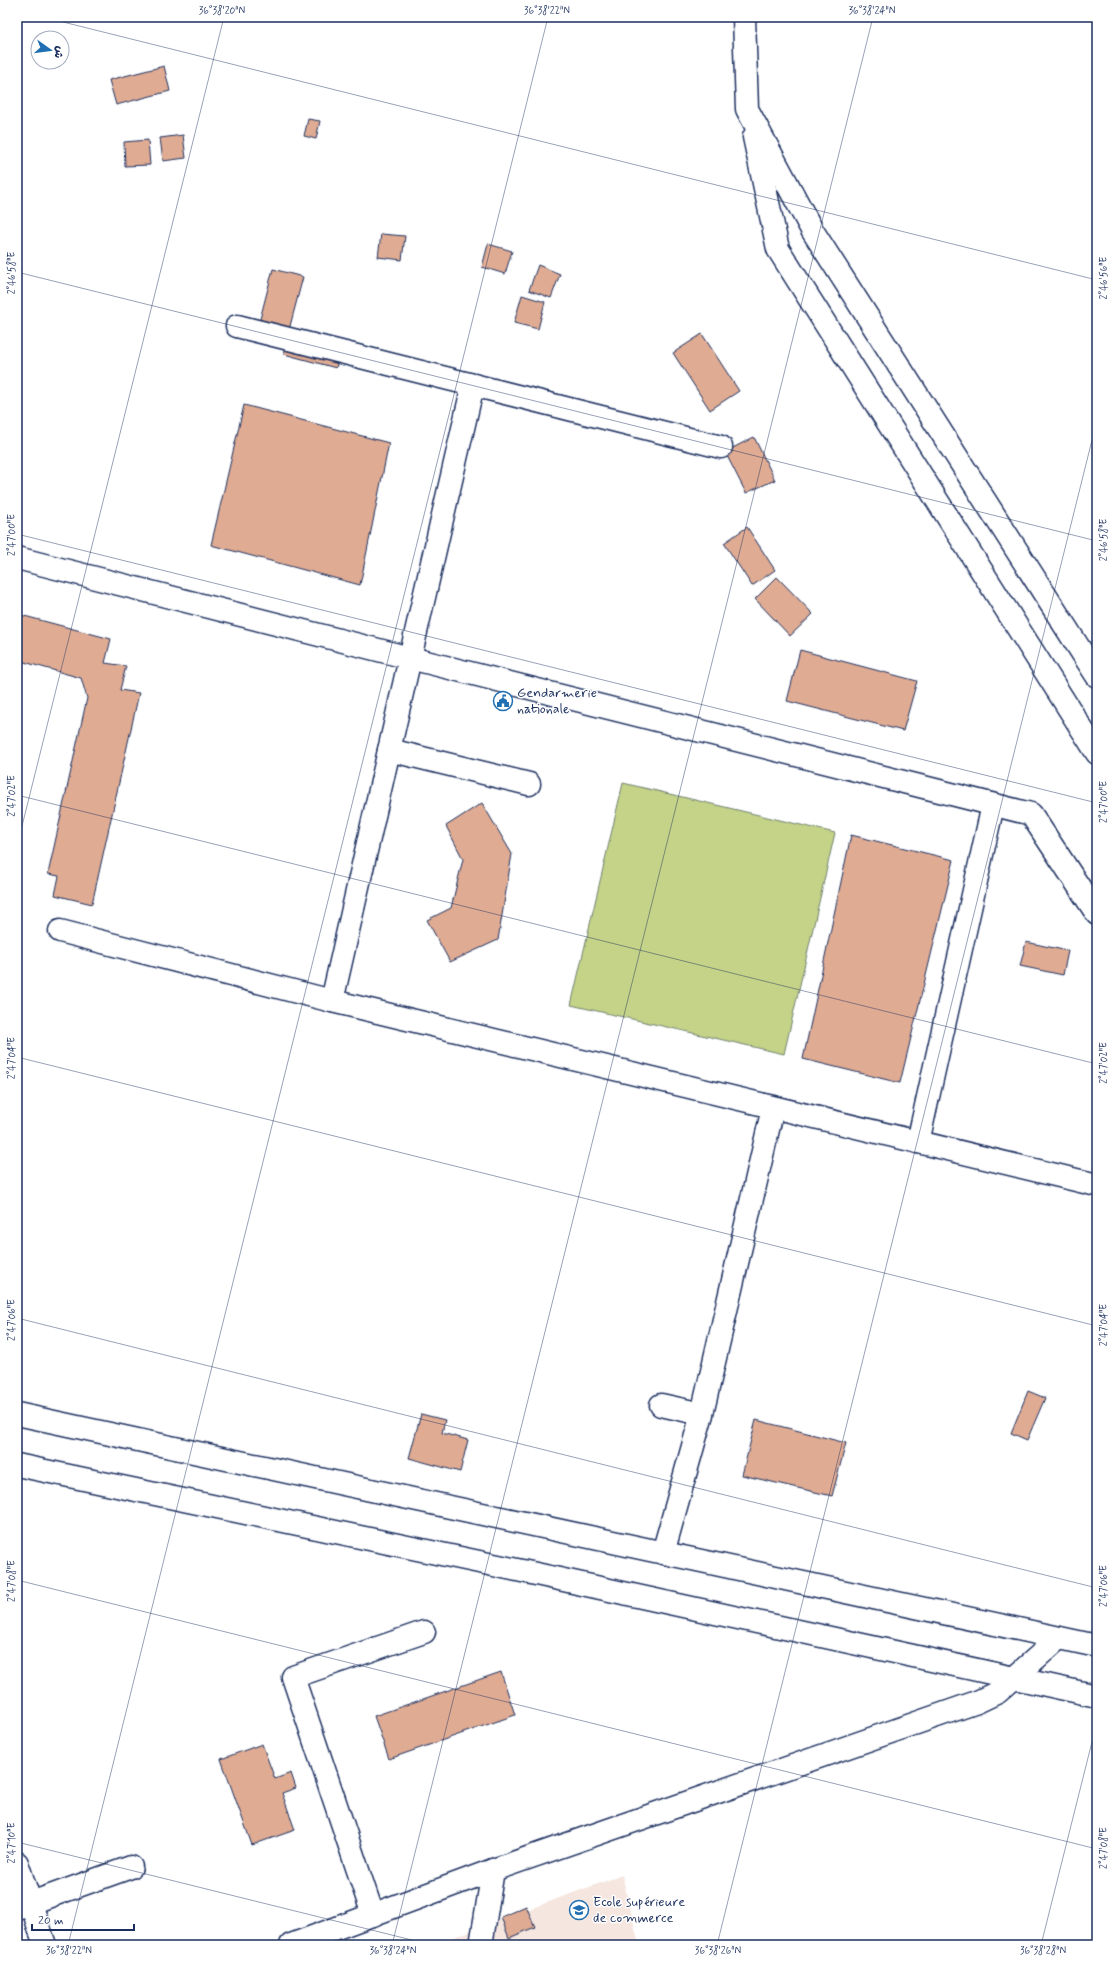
<svg xmlns="http://www.w3.org/2000/svg" width="1114" height="1962" viewBox="0 0 1114 1962" font-family="Mynerve,'Playpen Sans Arabic',sans-serif">
<style>
.built{fill:#f5e6df}
.green{fill:#c4d387;stroke:#708172}
.building{fill:#dfab93;stroke:#1b2f5e}
.lines{fill:none;stroke-linecap:round;stroke-linejoin:round}
.street-casing{stroke:#1b2f5e;stroke-width:25}
.secondary-casing{stroke:#1b2f5e;stroke-width:25}
.street{stroke:#fff;stroke-width:22}
.secondary{stroke:#fff;stroke-width:22}
.ticks{fill:none;stroke:#1b2f5e;stroke-width:1;stroke-opacity:0.45}
.labels{text-anchor:middle;dominant-baseline:central;stroke-width:3;stroke-linejoin:round;paint-order:stroke}
.poi-label{font-size:14px;fill:#1b2f5e;stroke:#fff;text-anchor:start}
.neatline{fill:none;stroke:#1b2f5e;stroke-width:1.5}
.ticks-label{font-size:10px;text-anchor:middle;fill:#1b2f5e}
</style>
<rect width="100%" height="100%" fill="#fff"/>
<filter id="ink" filterUnits="userSpaceOnUse"><feTurbulence type="fractalNoise" baseFrequency=".025" numOctaves="2"/><feDisplacementMap in="SourceGraphic" scale="8" xChannelSelector="R" yChannelSelector="G"/><feConvolveMatrix kernelMatrix="1 2 1 2 8 2 1 2 1" color-interpolation-filters="sRGB"/></filter>
<g filter="url(#ink)">
<path class="built" d="M 622,1875 L 639,1945 L 432,1945 Z"/>
<path class="green" d="M 623,783 L 835,833 L 784,1054 L 571,1005 Z"/>
<g class="building">
<path d="M 164,66 L 170,91 L 116,105 L 109,80 Z"/>
<path d="M 308,119 L 320,121 L 316,139 L 304,136 Z"/>
<path d="M 183,135 L 186,158 L 163,161 L 160,138 Z"/>
<path d="M 148,140 L 150,165 L 125,166 L 124,142 Z"/>
<path d="M 381,234 L 405,236 L 402,260 L 378,257 Z"/>
<path d="M 488,244 L 512,251 L 505,274 L 482,267 Z"/>
<path d="M 538,265 L 560,274 L 551,298 L 529,290 Z"/>
<path d="M 273,269 L 303,277 L 289,330 L 259,323 Z"/>
<path d="M 522,295 L 545,302 L 538,329 L 514,323 Z"/>
<path d="M 291,328 L 343,342 L 336,368 L 284,354 Z"/>
<path d="M 702,334 L 739,391 L 710,410 L 673,353 Z"/>
<path d="M 244,405 L 389,443 L 360,585 L 211,545 Z"/>
<path d="M 754,437 L 775,480 L 746,493 L 725,452 Z"/>
<path d="M 747,527 L 775,570 L 752,586 L 724,543 Z"/>
<path d="M 777,577 L 813,614 L 790,636 L 755,599 Z"/>
<path d="M 17,614 L 111,639 L 105,663 L 126,666 L 120,690 L 139,693 L 92,904 L 55,895 L 59,876 L 48,874 L 87,698 L 81,678 L 17,660 Z"/>
<path d="M 800,650 L 917,681 L 903,731 L 787,701 Z"/>
<path d="M 482,803 L 512,854 L 498,940 L 450,962 L 427,920 L 451,908 L 463,859 L 446,826 Z"/>
<path d="M 851,835 L 954,860 L 900,1083 L 803,1059 Z"/>
<path d="M 1026,942 L 1068,951 L 1063,975 L 1020,966 Z"/>
<path d="M 1028,1391 L 1045,1398 L 1027,1440 L 1011,1433 Z"/>
<path d="M 421,1414 L 445,1420 L 442,1433 L 468,1440 L 460,1472 L 409,1458 Z"/>
<path d="M 756,1420 L 846,1443 L 832,1496 L 742,1475 Z"/>
<path d="M 501,1672 L 515,1715 L 389,1759 L 374,1716 Z"/>
<path d="M 262,1744 L 275,1779 L 291,1773 L 296,1788 L 282,1793 L 295,1830 L 252,1845 L 221,1759 Z"/>
<path d="M 526,1906 L 535,1927 L 509,1938 L 501,1917 Z"/>
</g>
<g class="lines">
<g class="street-casing">
<g id="street">
<path d="M 744,17 L 747,109 L 812,230 L 1097,676"/>
<path d="M 754,137 L 778,249 L 1097,753"/>
<path d="M 473,385 L 721,447"/>
<path d="M 17,558 L 410,658 L 473,385 L 237,326"/>
<path d="M 389,750 L 529,784"/>
<path d="M 1097,914 L 1031,814 L 410,658 L 332,1001 L 1097,1185"/>
<path d="M 60,931 L 332,1001"/>
<path d="M 918,1142 L 993,805"/>
<path d="M 661,1405 L 702,1414"/>
<path d="M 663,1553 L 702,1414 L 773,1108"/>
<path d="M 17,1863 L 45,1945"/>
<path d="M 17,1908 L 131,1867"/>
<path d="M 373,1915 L 293,1677 L 424,1632"/>
<path d="M 291,1945 L 493,1870 L 977,1702 L 998,1692 L 1059,1638"/>
<path d="M 481,1945 L 493,1870"/>
</g>
</g>
<g class="secondary-casing">
<g id="secondary">
<path d="M 17,1414 L 1097,1646"/>
<path d="M 17,1465 L 536,1574 L 1097,1696"/>
</g>
</g>
<use href="#street" class="street"/>
<use href="#secondary" class="secondary"/>
</g>
</g>
<path class="ticks" d="M 43,17 L 1097,280M 1093,17 L 1097,18M 17,272 L 1097,541M 17,534 L 1097,803M 17,795 L 1097,1064M 17,846 L 224,17M 17,1057 L 1097,1326M 17,1318 L 1097,1588M 17,1580 L 1097,1849M 17,1842 L 432,1945M 68,1945 L 548,17M 392,1945 L 873,17M 717,1945 L 1097,420M 1041,1945 L 1097,1722"/>
<defs>
<g id="civic-ring" transform="scale(1)"><circle r="9.5" fill="#fff" stroke="#1f6fb2" stroke-width="1.5"/><path d="M-.6-6.5H3V-4.5H.6V-3L4-1V1h2V6H-6V1h2V-1L-.6-3ZM-1.2 2.5V6h2.4V2.5Z" fill="#1f6fb2"/></g>
<g id="university-ring" transform="scale(1)"><circle r="9.5" fill="#fff" stroke="#1f6fb2" stroke-width="1.5"/><path d="M0-5L7-2L0 1L-7-2ZM-4 1L0 2.5L4 1V4Q0 6-4 4Z" fill="#1f6fb2"/></g>
</defs>
<g fill-rule="evenodd">
<use href="#civic-ring" x="503" y="701"/>
<use href="#university-ring" x="579" y="1910"/>
</g>
<g class="labels">
<g class="poi-label">
<text x="517" y="693">Gendarmerie<tspan x="517" dy="16">nationale</tspan></text>
<text x="593" y="1902">Ecole supérieure<tspan x="593" dy="16">de commerce</tspan></text>
</g>
</g>
<rect width="1114" height="1962" fill="none" stroke="#fff" stroke-width="44"/>
<g transform="translate(50 50) rotate(104)"><circle r="19" fill="#ffffff" stroke="#a4acbf"/>
<path d="M0-3L7 15L0 10L-7 15Z" fill="#1f6fb2"/>
<text y="-6" font-size="11" font-weight="bold" text-anchor="middle" fill="#1b2f5e">ش</text>
</g>
<path d="M32 1924v6h102v-6" fill="none" stroke="#1b2f5e" stroke-width="2"/>
<text x="38" y="1924" font-size="12" fill="#1b2f5e" stroke="#ffffff" stroke-width="3" paint-order="stroke">20 m</text>
<rect x="22" y="22" width="1070" height="1918" class="neatline"/>
<g class="ticks-label">
<text x="222" y="14">36°38'20"N</text>
<text x="547" y="14">36°38'22"N</text>
<text x="872" y="14">36°38'24"N</text>
<text transform="translate(11 273) rotate(-90)" y="4">2°46'58"E</text>
<text transform="translate(1103 278) rotate(-90)" y="4">2°46'56"E</text>
<text transform="translate(11 535) rotate(-90)" y="4">2°47'00"E</text>
<text transform="translate(1103 540) rotate(-90)" y="4">2°46'58"E</text>
<text transform="translate(11 796) rotate(-90)" y="4">2°47'02"E</text>
<text transform="translate(1103 802) rotate(-90)" y="4">2°47'00"E</text>
<text transform="translate(11 1058) rotate(-90)" y="4">2°47'04"E</text>
<text transform="translate(1103 1063) rotate(-90)" y="4">2°47'02"E</text>
<text transform="translate(11 1320) rotate(-90)" y="4">2°47'06"E</text>
<text transform="translate(1103 1325) rotate(-90)" y="4">2°47'04"E</text>
<text transform="translate(11 1581) rotate(-90)" y="4">2°47'08"E</text>
<text transform="translate(1103 1586) rotate(-90)" y="4">2°47'06"E</text>
<text transform="translate(11 1843) rotate(-90)" y="4">2°47'10"E</text>
<text transform="translate(1103 1848) rotate(-90)" y="4">2°47'08"E</text>
<text x="69" y="1954">36°38'22"N</text>
<text x="393" y="1954">36°38'24"N</text>
<text x="718" y="1954">36°38'26"N</text>
<text x="1043" y="1954">36°38'28"N</text>
</g>
</svg>
